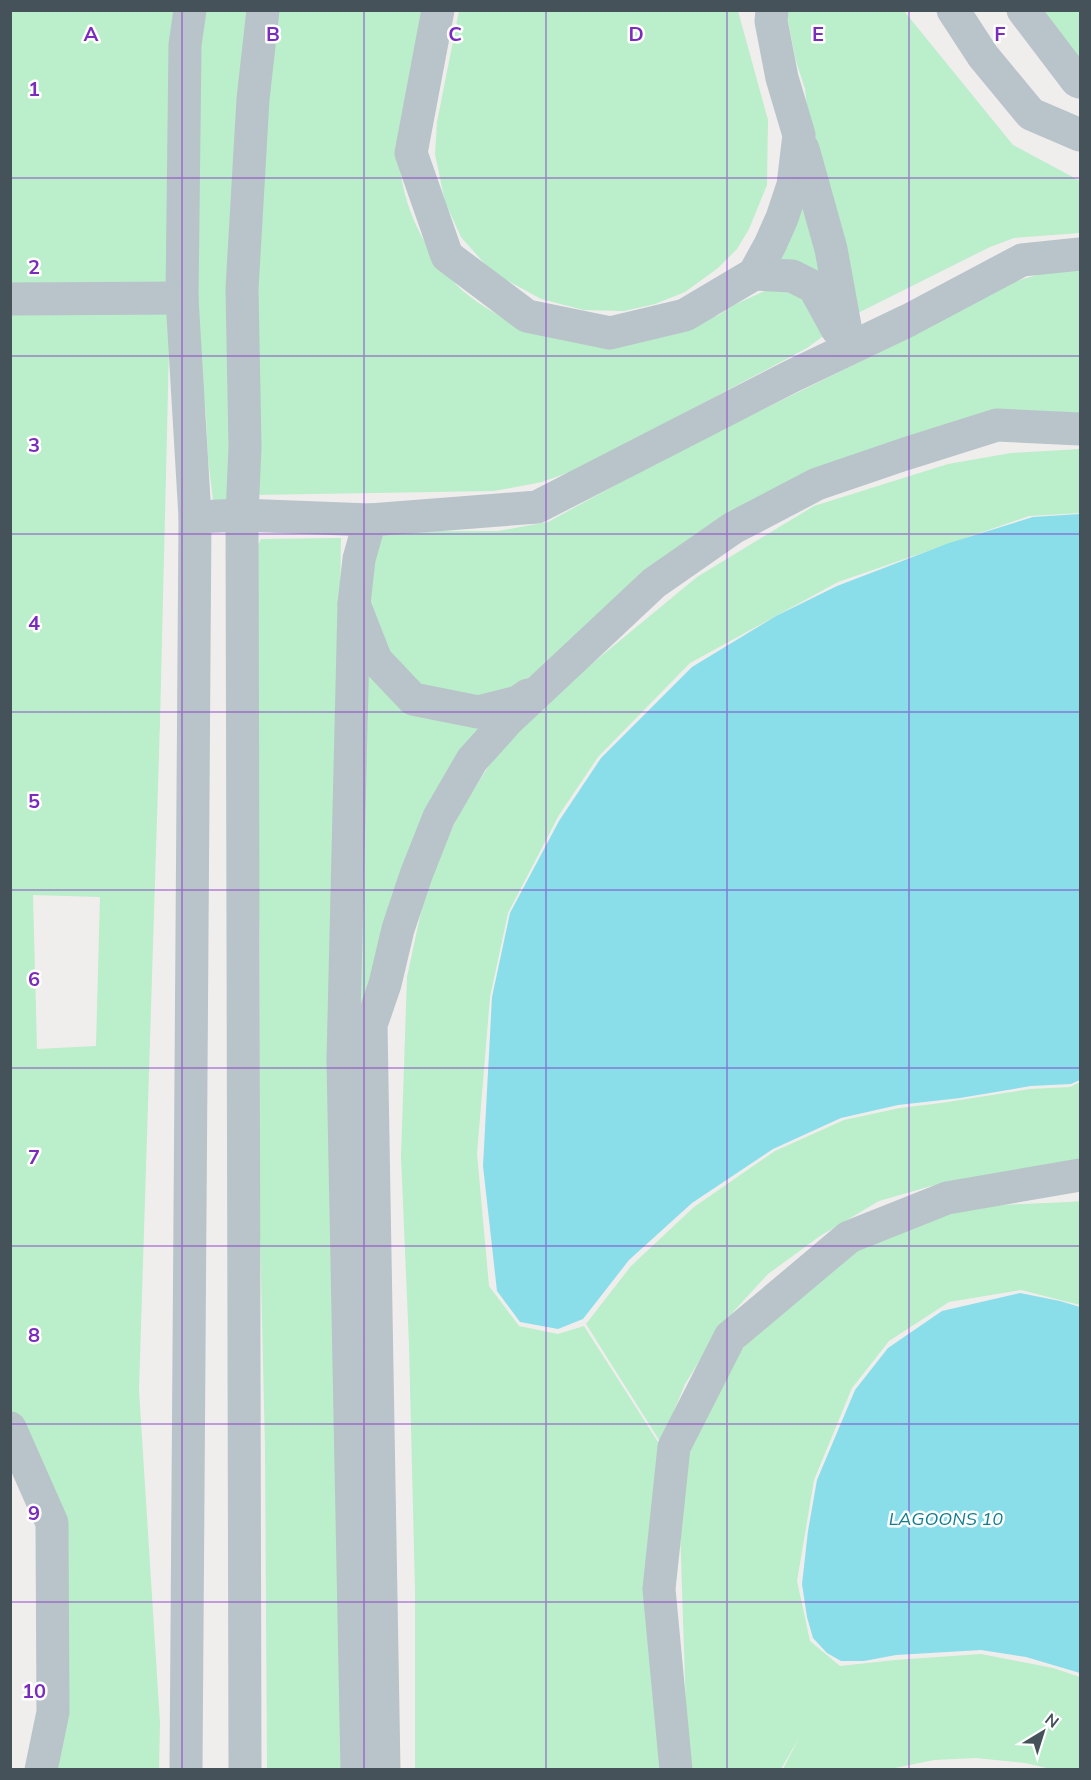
<svg xmlns="http://www.w3.org/2000/svg" width="1091" height="1780" viewBox="0 0 1091 1780" font-family="Mulish,sans-serif">
<style>
.green{fill:#bbeeca;fill-rule:evenodd}
.water{fill:#89deea}
.lines{fill:none;stroke-linecap:round;stroke-linejoin:round}
.minor{stroke:#b9c3ca;stroke-width:33}
.grid{fill:none;stroke:#7b2cbf;stroke-width:1.5;stroke-opacity:0.55}
.labels{text-anchor:middle;dominant-baseline:central;stroke-width:5;stroke-linejoin:round;paint-order:stroke}
.water-label{font-size:18px;font-style:italic;fill:#0e7f8f;stroke:#fff}
.grid-label{font-size:20px;text-anchor:middle;font-weight:bold;fill:#7b2cbf;stroke:#fff;stroke-width:5;stroke-linejoin:round;paint-order:stroke}
</style>
<rect width="100%" height="100%" fill="#f0eded"/>
<g class="green">
<path d="M 10,11 L 183,11 L 177,290 L 11,294 Z"/>
<path d="M 197,11 L 262,11 L 226,510 L 213,500 L 208,458 L 206,415 L 199,347 L 193,30 Z"/>
<path d="M 272,11 L 422,11 L 400,165 C 403,209 429,260 463,291 C 477,303 493,312 509,321 L 679,330 L 719,315 L 734,305 L 767,290 L 803,290 L 825,328 L 822,337 L 807,348 L 581,468 L 542,482 L 494,491 L 254,495 L 252,371 Z"/>
<path d="M 459,11 L 738,11 L 768,120 L 767,185 L 749,229 L 737,249 L 718,268 L 685,292 L 655,304 L 624,311 L 584,310 L 541,299 L 492,272 L 461,237 L 445,202 L 435,154 L 437,122 Z"/>
<path d="M 786,11 L 904,11 L 1013,145 L 1080,181 L 1080,233 L 1014,238 L 990,247 L 850,317 L 809,128 L 805,89 L 796,61 Z"/>
<path d="M 1034,11 L 1080,11 L 1080,63 Z"/>
<path d="M 794,184 L 841,304 L 791,276 L 772,244 Z"/>
<path d="M 1080,270 L 1080,414 L 850,460 L 520,690 L 486,698 L 417,687 L 390,666 L 365,587 L 373,534 L 398,531 L 498,531 L 548,522 L 667,457 L 900,342 L 1012,282 L 1044,273 Z"/>
<path d="M 10,307 L 170,308 L 160,722 L 139,1390 L 160,1723 L 159,1769 L 55,1769 L 45,1527 L 11,1466 ZM 33,895 L 100,897 L 96,1046 L 37,1049 Z"/>
<path d="M 1080,449 L 1080,513 L 1029,516 L 838,582 L 690,663 L 598,757 L 559,815 L 508,913 L 490,997 L 477,1154 L 489,1286 L 519,1326 L 558,1334 L 584,1326 L 660,1445 L 663,1769 L 415,1770 L 415,1590 L 409,1345 L 401,1156 L 407,977 L 426,889 L 459,813 L 505,740 L 588,667 L 697,577 L 814,506 L 948,464 L 1011,453 Z"/>
<path d="M 341,538 L 331,1216 L 343,1769 L 267,1769 L 265,1447 L 260,1235 L 260,936 L 255,794 L 256,550 L 261,539 Z"/>
<path d="M 382,673 L 492,712 L 362,1004 L 358,1007 L 358,678 Z"/>
<path d="M 1080,1082 L 1080,1169 L 984,1177 L 931,1186 L 879,1201 L 820,1236 L 768,1274 L 723,1323 L 685,1384 L 661,1443 L 586,1324 L 631,1266 L 694,1207 L 775,1151 L 844,1120 L 900,1108 L 941,1103 L 1030,1089 L 1070,1087 Z"/>
<path d="M 1080,1201 L 1080,1305 L 1021,1290 L 949,1302 L 889,1341 L 852,1388 L 814,1480 L 797,1581 L 810,1641 L 840,1666 L 895,1660 L 981,1654 L 1053,1668 L 1080,1677 L 1080,1769 L 1051,1769 L 1025,1763 L 976,1758 L 934,1760 L 890,1769 L 783,1769 L 800,1736 L 781,1769 L 688,1769 L 679,1498 L 686,1455 L 733,1359 L 765,1324 L 828,1269 L 878,1238 L 935,1216 L 998,1205 L 1070,1202 Z"/>
</g>
<g class="water">
<path d="M 1080,514 L 1080,1080 L 1071,1084 L 1031,1086 L 960,1098 L 898,1105 L 841,1118 L 773,1149 L 692,1203 L 629,1260 L 583,1319 L 558,1329 L 520,1322 L 497,1291 L 483,1166 L 492,997 L 510,913 L 559,821 L 601,758 L 692,667 L 776,616 L 837,586 L 949,543 L 1033,517 Z"/>
<path d="M 1020,1293 L 1060,1301 L 1080,1307 L 1080,1673 L 1026,1657 L 981,1650 L 896,1655 L 864,1661 L 841,1661 L 827,1653 L 813,1638 L 807,1617 L 802,1584 L 808,1531 L 817,1480 L 855,1390 L 888,1348 L 942,1311 Z"/>
</g>
<g class="lines">
<g class="minor">
<path d="M 190,10 L 185,45 L 182,298 L 195,517"/>
<path d="M 263,10 L 253,99 L 242,289 L 245,447 L 242,515 L 370,520 L 537,507 L 792,376 L 909,320 L 1022,260 L 1080,254"/>
<path d="M 438,10 L 411,153 L 447,256 L 527,316 L 610,333 L 685,315 L 754,274 L 770,245 L 782,218 L 793,185 L 799,135 L 782,78 L 771,21 L 772,10"/>
<path d="M 953,10 L 983,56 L 1031,114 L 1080,135"/>
<path d="M 1023,10 L 1077,81 L 1080,82"/>
<path d="M 803,149 L 831,249 L 849,348"/>
<path d="M 754,274 L 792,276 L 814,287 L 837,329"/>
<path d="M 10,299 L 182,298"/>
<path d="M 370,520 L 359,559 L 354,604 L 376,660 L 413,699 L 478,712 L 518,702 L 528,695"/>
<path d="M 354,604 L 343,1060 L 357,1770"/>
<path d="M 10,1428 L 52,1523 L 53,1712 L 41,1770"/>
<path d="M 186,1770 L 195,517 L 242,515 L 245,1770"/>
<path d="M 384,1770 L 371,1025 L 385,984 L 398,929 L 416,875 L 439,817 L 472,760 L 508,720 L 654,583 L 733,528 L 817,484 L 905,454 L 997,425 L 1080,429"/>
<path d="M 676,1770 L 659,1589 L 674,1447 L 730,1337 L 849,1237 L 947,1198 L 1080,1175"/>
</g>
</g>
<path class="grid" d="M 182,10 L 182,1770M 364,10 L 364,1770M 546,10 L 546,1770M 727,10 L 727,1770M 909,10 L 909,1770M 10,178 L 1080,178M 10,356 L 1080,356M 10,534 L 1080,534M 10,712 L 1080,712M 10,890 L 1080,890M 10,1068 L 1080,1068M 10,1246 L 1080,1246M 10,1424 L 1080,1424M 10,1602 L 1080,1602"/>
<g class="labels">
<g class="water-label">
<text x="946" y="1518">LAGOONS 10</text>
</g>
</g>
<g class="grid-label">
<text x="91" y="41">A</text>
<text x="273" y="41">B</text>
<text x="455" y="41">C</text>
<text x="636" y="41">D</text>
<text x="818" y="41">E</text>
<text x="1000" y="41">F</text>
<text x="34" y="96">1</text>
<text x="34" y="274">2</text>
<text x="34" y="452">3</text>
<text x="34" y="630">4</text>
<text x="34" y="808">5</text>
<text x="34" y="986">6</text>
<text x="34" y="1164">7</text>
<text x="34" y="1342">8</text>
<text x="34" y="1520">9</text>
<text x="34" y="1698">10</text>
</g>
<rect width="1091" height="1780" fill="none" stroke="#46525a" stroke-width="24"/>
<g transform="translate(1043 1732) rotate(38)" stroke="#ffffff" stroke-width="4.5" paint-order="stroke">
<path d="M0-4.5L10 22L0 15L-10 22Z" fill="#46525a"/>
<text y="-9" font-size="16" font-weight="bold" text-anchor="middle" fill="#46525a">N</text>
</g>
</svg>
